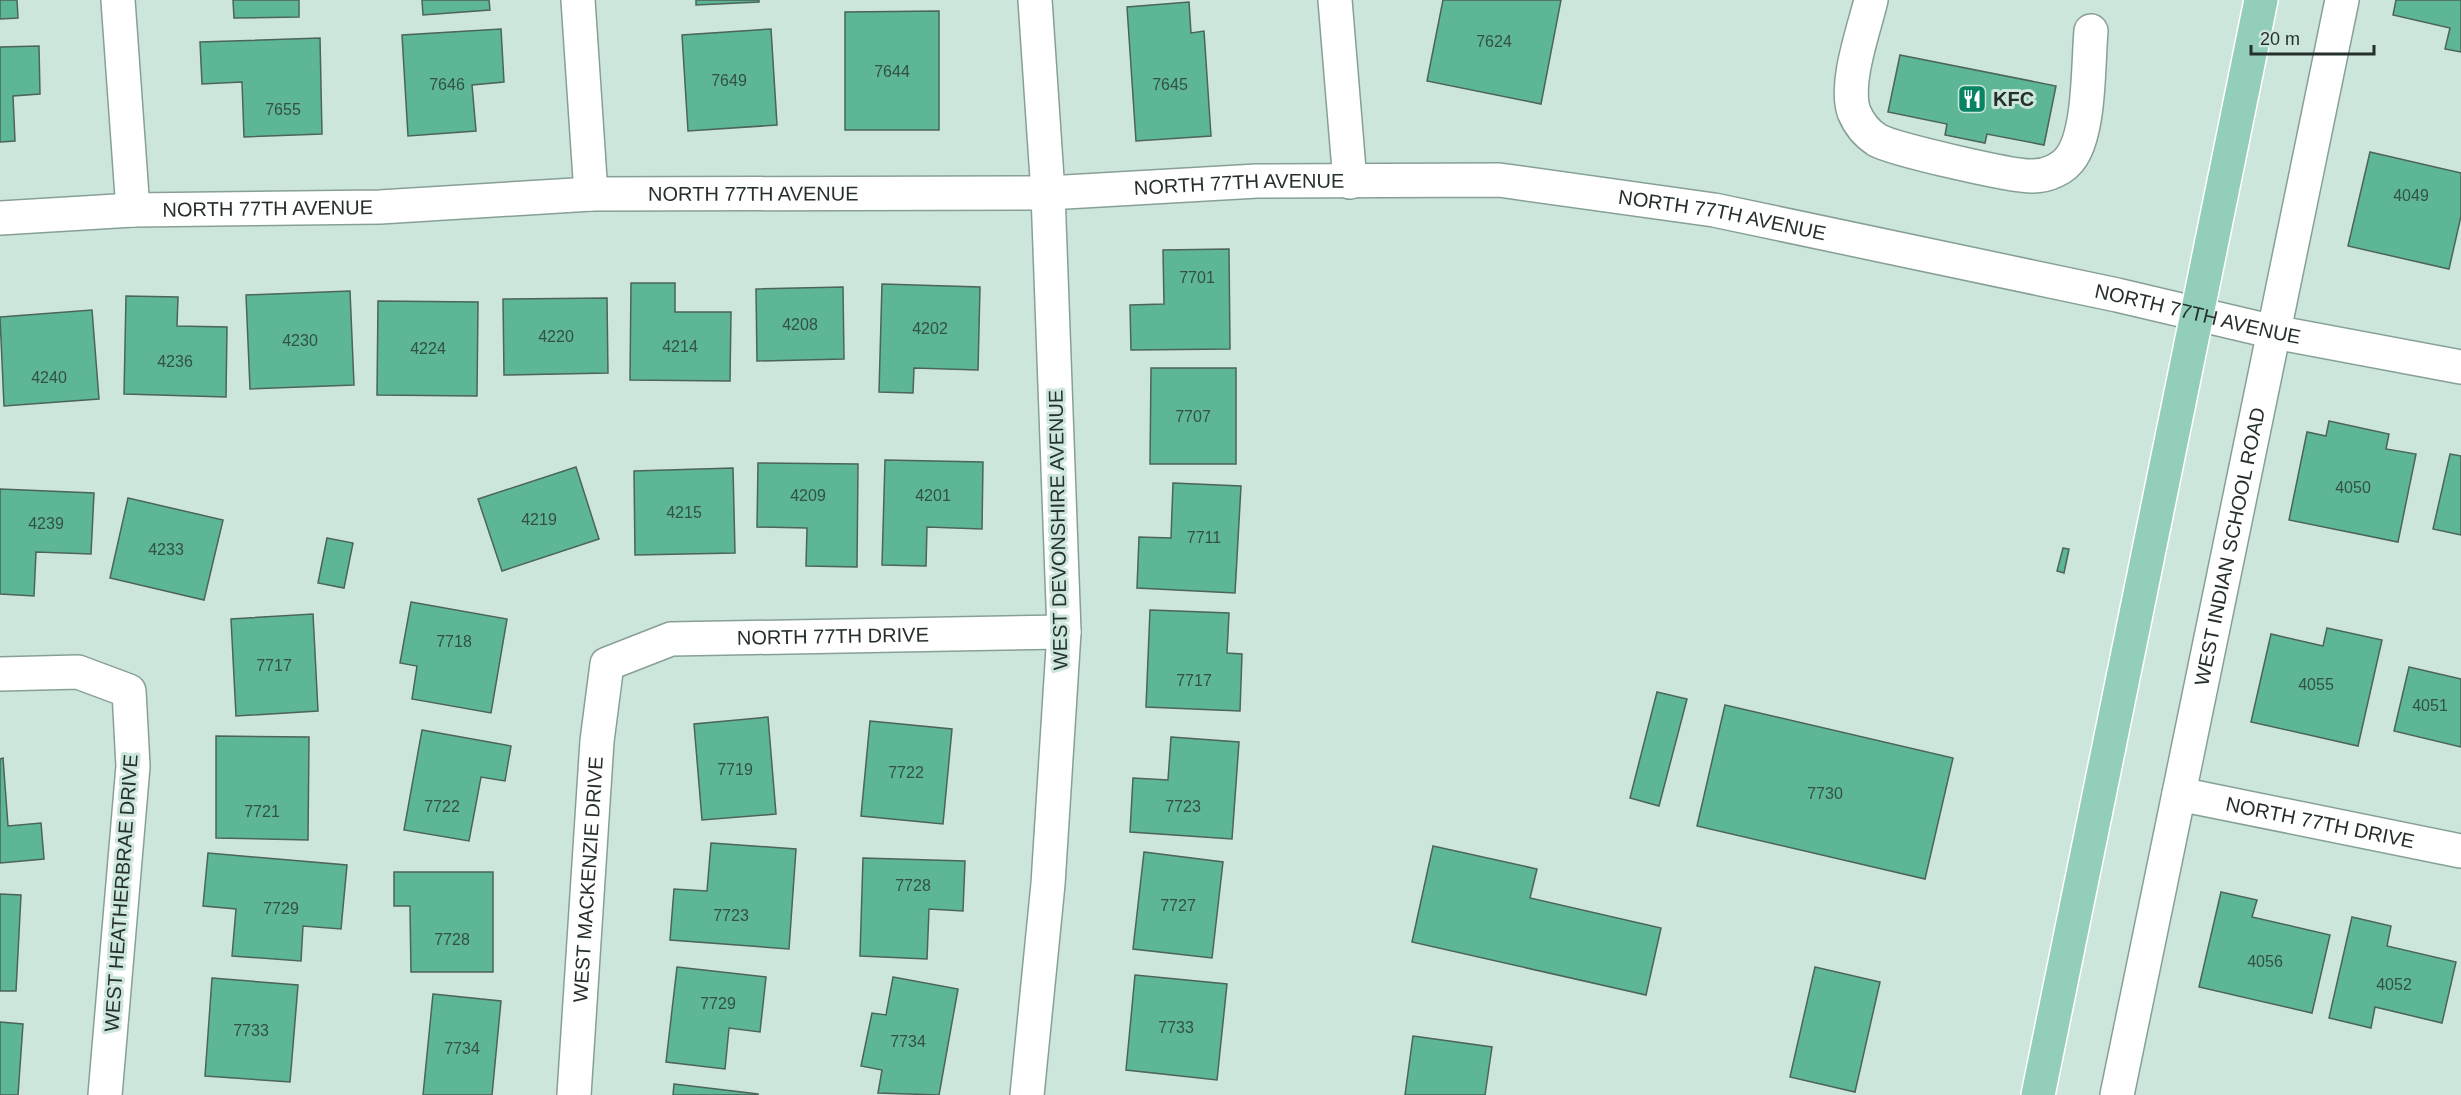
<svg xmlns="http://www.w3.org/2000/svg" width="2461" height="1095" viewBox="0 0 2461 1095" font-family="Arial,sans-serif">
<style>
.building{fill:#5db797;stroke:#4c645a;stroke-width:1.5}
.lines{fill:none;stroke-linecap:round;stroke-linejoin:round}
.minor-casing{stroke:#87a095;stroke-width:36}
.major-casing{stroke:#fff;stroke-width:36}
.minor{stroke:#fff;stroke-width:33}
.major{stroke:#93ceba;stroke-width:33}
.labels{text-anchor:middle;dominant-baseline:central;stroke-width:6;stroke-linejoin:round;paint-order:stroke}
.number-label{font-size:16px;fill:#335146}
.poi-label{font-size:20px;font-weight:bold;fill:#252f2b;stroke:#cce6db;text-anchor:start}
.street-label{font-size:20px;fill:#252f2b;stroke:#cce6db}
</style>
<rect width="100%" height="100%" fill="#cce6db"/>
<g class="building">
<path d="M 0,0 L 17,0 L 18,18 L 0,19 Z"/>
<path d="M 233,0 L 299,0 L 299,17 L 234,18 Z"/>
<path d="M 422,0 L 489,0 L 490,10 L 423,15 Z"/>
<path d="M 696,0 L 759,0 L 759,2 L 696,5 Z"/>
<path d="M 1443,0 L 1561,0 L 1541,104 L 1427,81 Z"/>
<path d="M 2396,0 L 2461,0 L 2461,52 L 2445,49 L 2450,28 L 2393,15 Z"/>
<path d="M 1189,2 L 1191,33 L 1204,31 L 1211,136 L 1136,141 L 1127,7 Z"/>
<path d="M 939,11 L 939,130 L 845,130 L 845,12 Z"/>
<path d="M 501,29 L 504,82 L 472,85 L 476,131 L 408,136 L 402,35 Z"/>
<path d="M 771,29 L 777,125 L 688,131 L 682,35 Z"/>
<path d="M 320,38 L 322,134 L 244,137 L 242,82 L 202,84 L 200,42 Z"/>
<path d="M 39,46 L 40,94 L 13,96 L 15,141 L 0,142 L 0,47 Z"/>
<path d="M 1900,55 L 2056,86 L 2044,145 L 1987,134 L 1985,143 L 1945,135 L 1947,124 L 1888,112 Z"/>
<path d="M 2370,152 L 2461,173 L 2461,216 L 2449,269 L 2348,246 Z"/>
<path d="M 1229,249 L 1230,349 L 1131,350 L 1130,305 L 1164,304 L 1163,250 Z"/>
<path d="M 631,283 L 675,283 L 675,312 L 731,312 L 730,381 L 630,380 Z"/>
<path d="M 882,284 L 980,287 L 978,370 L 914,368 L 913,393 L 879,392 Z"/>
<path d="M 843,287 L 844,359 L 757,361 L 756,289 Z"/>
<path d="M 350,291 L 354,385 L 250,389 L 246,295 Z"/>
<path d="M 126,296 L 178,297 L 177,326 L 227,327 L 226,397 L 124,394 Z"/>
<path d="M 607,298 L 608,373 L 504,375 L 503,299 Z"/>
<path d="M 378,301 L 478,302 L 477,396 L 377,395 Z"/>
<path d="M 92,310 L 99,399 L 4,406 L 0,317 Z"/>
<path d="M 1151,368 L 1236,368 L 1236,464 L 1150,464 Z"/>
<path d="M 2329,421 L 2389,434 L 2386,449 L 2416,454 L 2398,542 L 2289,520 L 2307,432 L 2326,436 Z"/>
<path d="M 2450,454 L 2461,456 L 2461,535 L 2433,529 Z"/>
<path d="M 885,460 L 983,462 L 982,529 L 927,527 L 926,566 L 882,565 Z"/>
<path d="M 758,463 L 858,464 L 857,567 L 806,566 L 807,528 L 757,527 Z"/>
<path d="M 576,467 L 599,539 L 502,571 L 478,499 Z"/>
<path d="M 733,468 L 735,553 L 635,555 L 634,471 Z"/>
<path d="M 1173,483 L 1241,486 L 1235,593 L 1137,588 L 1139,537 L 1171,538 Z"/>
<path d="M 0,489 L 94,493 L 91,554 L 36,552 L 34,596 L 0,594 Z"/>
<path d="M 128,498 L 223,520 L 204,600 L 110,578 Z"/>
<path d="M 327,538 L 353,543 L 344,588 L 318,583 Z"/>
<path d="M 2063,548 L 2069,549 L 2064,573 L 2057,571 Z"/>
<path d="M 411,602 L 507,619 L 491,713 L 412,699 L 417,666 L 400,663 Z"/>
<path d="M 1150,610 L 1229,613 L 1227,653 L 1242,654 L 1240,711 L 1146,707 Z"/>
<path d="M 313,614 L 318,711 L 236,716 L 231,619 Z"/>
<path d="M 2327,628 L 2382,640 L 2358,746 L 2251,722 L 2271,634 L 2323,646 Z"/>
<path d="M 2409,667 L 2461,679 L 2461,747 L 2394,731 Z"/>
<path d="M 1657,692 L 1687,699 L 1659,806 L 1630,798 Z"/>
<path d="M 1725,705 L 1953,758 L 1925,879 L 1697,826 Z"/>
<path d="M 768,717 L 776,814 L 702,820 L 694,724 Z"/>
<path d="M 870,721 L 952,729 L 943,824 L 861,816 Z"/>
<path d="M 422,730 L 511,746 L 505,781 L 481,777 L 469,841 L 404,830 Z"/>
<path d="M 216,736 L 309,737 L 308,840 L 216,838 Z"/>
<path d="M 1171,737 L 1239,742 L 1232,839 L 1130,832 L 1133,778 L 1168,780 Z"/>
<path d="M 3,758 L 8,826 L 41,823 L 44,859 L 0,863 L 0,759 Z"/>
<path d="M 711,843 L 796,849 L 789,949 L 670,940 L 674,889 L 707,891 Z"/>
<path d="M 1433,846 L 1537,869 L 1530,898 L 1661,928 L 1646,995 L 1412,942 Z"/>
<path d="M 1144,852 L 1223,862 L 1212,958 L 1133,949 Z"/>
<path d="M 208,853 L 347,865 L 341,929 L 303,926 L 301,961 L 232,956 L 236,909 L 203,906 Z"/>
<path d="M 863,858 L 965,861 L 963,911 L 929,909 L 927,959 L 860,956 Z"/>
<path d="M 394,872 L 493,872 L 493,972 L 411,972 L 410,906 L 394,906 Z"/>
<path d="M 2221,892 L 2257,900 L 2252,917 L 2330,935 L 2312,1013 L 2199,987 Z"/>
<path d="M 0,894 L 21,895 L 16,991 L 0,991 Z"/>
<path d="M 2352,917 L 2391,926 L 2387,946 L 2456,962 L 2442,1023 L 2375,1007 L 2371,1028 L 2329,1018 Z"/>
<path d="M 677,967 L 766,977 L 760,1032 L 729,1028 L 725,1069 L 666,1062 Z"/>
<path d="M 1815,967 L 1880,982 L 1855,1092 L 1790,1077 Z"/>
<path d="M 1135,975 L 1227,984 L 1217,1080 L 1126,1070 Z"/>
<path d="M 893,977 L 958,989 L 939,1095 L 878,1093 L 882,1070 L 861,1066 L 872,1013 L 886,1015 Z"/>
<path d="M 212,978 L 298,985 L 290,1082 L 205,1076 Z"/>
<path d="M 433,994 L 501,1001 L 492,1095 L 423,1095 Z"/>
<path d="M 0,1022 L 23,1024 L 18,1095 L 0,1095 Z"/>
<path d="M 1413,1036 L 1492,1047 L 1485,1095 L 1405,1095 Z"/>
<path d="M 674,1084 L 758,1094 L 758,1095 L 673,1095 Z"/>
</g>
<g class="lines">
<g class="minor-casing">
<g id="minor">
<path d="M 118,0 L 133,210"/>
<path d="M 578,0 L 591,194"/>
<path d="M 1335,0 L 1350,182"/>
<path d="M 1871,0 C 1864,30 1844,83 1854,112 C 1859,124 1866,133 1877,140 C 1893,149 2013,177 2033,176 C 2047,176 2064,169 2072,156 C 2090,129 2088,64 2091,31"/>
<path id="s1" d="M 0,218 L 133,210 L 380,207 L 591,194 L 1048,193 L 1257,181 L 1499,180 L 1714,210 L 2117,295 L 2274,332 L 2461,367"/>
<path d="M 0,674 L 78,672 L 129,691 L 133,766 L 105,1095"/>
<path id="s2" d="M 2179,794 L 2461,851"/>
<path id="s3" d="M 574,1095 L 597,741 L 607,664 L 671,639 L 1064,632"/>
<path d="M 1027,1095 L 1048,884 L 1064,632 L 1048,193 L 1035,0"/>
<path id="s4" d="M 2117,1095 L 2342,0"/>
</g>
</g>
<g class="major-casing">
<path id="major" d="M 2038,1095 L 2261,0"/>
</g>
<use href="#minor" class="minor"/>
<use href="#major" class="major"/>
</g>
<defs>
<g id="restaurant-square" transform="scale(1.5)"><rect x="-9" y="-9" width="18" height="18" rx="4" fill="#088364" stroke="#cce6db"/><path d="M-5-6h1v4h1v-4h1v4h1v-4h1v5L-1.5 .5V6h-2V.5L-5-1ZM5-6V6H3V1.5H1.5Q1.5-4 5-6Z" fill="#fff"/></g>
</defs>
<g fill-rule="evenodd">
<use href="#restaurant-square" x="1972" y="99"/>
</g>
<g class="labels">
<g class="number-label">
<text x="1494" y="41">7624</text>
<text x="892" y="71">7644</text>
<text x="729" y="80">7649</text>
<text x="447" y="84">7646</text>
<text x="1170" y="84">7645</text>
<text x="283" y="109">7655</text>
<text x="2411" y="195">4049</text>
<text x="1197" y="277">7701</text>
<text x="800" y="324">4208</text>
<text x="930" y="328">4202</text>
<text x="556" y="336">4220</text>
<text x="300" y="340">4230</text>
<text x="680" y="346">4214</text>
<text x="428" y="348">4224</text>
<text x="175" y="361">4236</text>
<text x="49" y="377">4240</text>
<text x="1193" y="416">7707</text>
<text x="2353" y="487">4050</text>
<text x="808" y="495">4209</text>
<text x="933" y="495">4201</text>
<text x="684" y="512">4215</text>
<text x="539" y="519">4219</text>
<text x="46" y="523">4239</text>
<text x="1204" y="537">7711</text>
<text x="166" y="549">4233</text>
<text x="454" y="641">7718</text>
<text x="274" y="665">7717</text>
<text x="1194" y="680">7717</text>
<text x="2316" y="684">4055</text>
<text x="2430" y="705">4051</text>
<text x="735" y="769">7719</text>
<text x="906" y="772">7722</text>
<text x="1825" y="793">7730</text>
<text x="442" y="806">7722</text>
<text x="1183" y="806">7723</text>
<text x="262" y="811">7721</text>
<text x="913" y="885">7728</text>
<text x="1178" y="905">7727</text>
<text x="281" y="908">7729</text>
<text x="731" y="915">7723</text>
<text x="452" y="939">7728</text>
<text x="2265" y="961">4056</text>
<text x="2394" y="984">4052</text>
<text x="718" y="1003">7729</text>
<text x="1176" y="1027">7733</text>
<text x="251" y="1030">7733</text>
<text x="908" y="1041">7734</text>
<text x="462" y="1048">7734</text>
</g>
<g class="poi-label">
<text x="1993" y="99">KFC</text>
</g>
<g class="street-label">
<text stroke="none"><textPath href="#s1" startOffset="1240">NORTH 77TH AVENUE</textPath></text>
<text stroke="none"><textPath href="#s1" startOffset="754">NORTH 77TH AVENUE</textPath></text>
<text stroke="none"><textPath href="#s1" startOffset="268">NORTH 77TH AVENUE</textPath></text>
<text stroke="none"><textPath href="#s1" startOffset="1726">NORTH 77TH AVENUE</textPath></text>
<text stroke="none"><textPath href="#s1" startOffset="2212">NORTH 77TH AVENUE</textPath></text>
<text transform="translate(1058 530) rotate(-91)">WEST DEVONSHIRE AVENUE</text>
<text stroke="none"><textPath href="#s4" startOffset="560">WEST INDIAN SCHOOL ROAD</textPath></text>
<text stroke="none"><textPath href="#s3" startOffset="663">NORTH 77TH DRIVE</textPath></text>
<text stroke="none"><textPath href="#s2" startOffset="144">NORTH 77TH DRIVE</textPath></text>
<text stroke="none"><textPath href="#s3" startOffset="216">WEST MACKENZIE DRIVE</textPath></text>
<text transform="translate(121 893) rotate(-86)">WEST HEATHERBRAE DRIVE</text>
</g>
</g>
<path d="M2251 45v9h123v-9" fill="none" stroke="#252f2b" stroke-width="3"/>
<text x="2260" y="45" font-size="18" fill="#252f2b" stroke="#cce6db" stroke-width="4.5" paint-order="stroke">20 m</text>
</svg>
